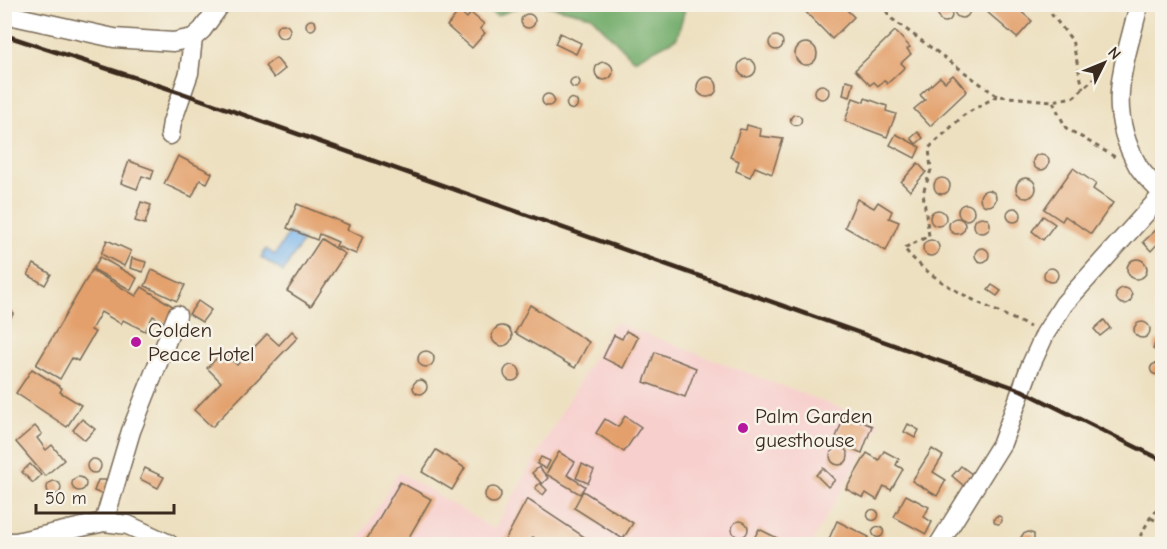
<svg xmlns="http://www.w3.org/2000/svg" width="1167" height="549" viewBox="0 0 1167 549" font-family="'Comic Neue',sans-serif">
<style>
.built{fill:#f7d0ce}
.forest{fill:#72ac6b;stroke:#566b44;stroke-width:1.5}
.water{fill:#7cb7ee;stroke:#5c7086;stroke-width:1.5}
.building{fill:#e3a06c}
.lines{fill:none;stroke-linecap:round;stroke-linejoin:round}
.minor-casing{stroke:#796a57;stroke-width:21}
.path{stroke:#796a57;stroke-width:3;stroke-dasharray:4.5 4.5;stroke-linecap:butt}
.minor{stroke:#fff;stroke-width:18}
.rail{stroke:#3b2a1e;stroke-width:4.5}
.poi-dot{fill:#b5179e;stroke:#f7f3e8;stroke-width:2}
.labels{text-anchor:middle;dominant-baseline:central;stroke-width:5;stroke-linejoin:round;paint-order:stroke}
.poi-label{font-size:21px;fill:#3b2a1e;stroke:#f7f3e8;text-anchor:start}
</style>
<rect width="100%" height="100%" fill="#f7f3e8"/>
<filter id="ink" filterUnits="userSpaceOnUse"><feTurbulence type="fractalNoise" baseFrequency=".0167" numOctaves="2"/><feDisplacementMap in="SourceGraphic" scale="12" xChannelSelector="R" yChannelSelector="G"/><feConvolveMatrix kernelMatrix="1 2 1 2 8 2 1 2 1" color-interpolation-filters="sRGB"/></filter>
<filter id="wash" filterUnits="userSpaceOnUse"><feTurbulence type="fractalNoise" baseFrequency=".008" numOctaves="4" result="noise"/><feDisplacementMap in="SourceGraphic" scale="24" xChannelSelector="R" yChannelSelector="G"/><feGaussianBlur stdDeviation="1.35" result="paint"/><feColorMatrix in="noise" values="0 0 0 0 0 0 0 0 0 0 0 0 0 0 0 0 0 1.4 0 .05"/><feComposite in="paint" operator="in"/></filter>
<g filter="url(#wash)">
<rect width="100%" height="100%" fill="#ede0c0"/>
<path class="built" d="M 614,322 L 880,423 L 811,544 L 356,544 L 399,472 L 494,529 Z"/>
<g class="forest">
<path d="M 480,5 L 524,5 L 497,16 Z"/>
<path d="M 544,5 L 686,5 L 677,38 L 634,60 L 591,16 Z"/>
</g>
<path class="water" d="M 289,232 L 303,241 L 283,272 L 261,257 L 266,249 L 275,255 Z"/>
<g id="blocks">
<g class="building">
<circle cx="962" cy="10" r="8"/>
<path d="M 798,4 L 841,4 L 854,17 L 832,39 Z"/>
<path d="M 978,4 L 1012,4 L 1032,21 L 1017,38 Z"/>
<circle cx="945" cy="15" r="7"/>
<path d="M 459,11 L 467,18 L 471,13 L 484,24 L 480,29 L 485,33 L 472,48 L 447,26 Z"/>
<circle cx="528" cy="21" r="7"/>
<circle cx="311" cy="25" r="5"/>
<circle cx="283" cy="31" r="7"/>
<path d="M 895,31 L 910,47 L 907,49 L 911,54 L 901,63 L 905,67 L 887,84 L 884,80 L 878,86 L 874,82 L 870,85 L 855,70 Z"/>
<path d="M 560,33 L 581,43 L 576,54 L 555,44 Z"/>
<circle cx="776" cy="43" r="7"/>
<circle cx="806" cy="54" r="11"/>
<path d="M 276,58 L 285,69 L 274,78 L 265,66 Z"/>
<circle cx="747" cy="68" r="9"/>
<circle cx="604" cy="71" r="9"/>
<path d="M 953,75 L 967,91 L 930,126 L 914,109 L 925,100 L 920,95 L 940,77 L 945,82 Z"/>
<circle cx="707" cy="87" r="10"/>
<circle cx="575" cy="83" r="5"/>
<path d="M 846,80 L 854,82 L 850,97 L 843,95 Z"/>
<circle cx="822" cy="92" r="7"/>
<circle cx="548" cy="100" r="6"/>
<path d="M 853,98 L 864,102 L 865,98 L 887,106 L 886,111 L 896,114 L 887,137 L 845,121 Z"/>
<circle cx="572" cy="104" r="5.5"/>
<circle cx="796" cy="120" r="5.5"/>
<path d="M 747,125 L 761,129 L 760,136 L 783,139 L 772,174 L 755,167 L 750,177 L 736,171 L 739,161 L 730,157 L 740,129 L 746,130 Z"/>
<path d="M 918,132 L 923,138 L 916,144 L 911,138 Z"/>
<path d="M 896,134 L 920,147 L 915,158 L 890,145 Z"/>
<circle cx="1041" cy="162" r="8"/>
<path d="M 178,156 L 212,173 L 207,183 L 200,180 L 192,197 L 164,184 Z"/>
<path d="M 129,161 L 154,170 L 151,179 L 142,176 L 137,189 L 121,183 Z"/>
<path d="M 918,163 L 926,172 L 910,191 L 901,182 Z"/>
<path d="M 1073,168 L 1096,184 L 1093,189 L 1113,203 L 1091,234 L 1065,216 L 1062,221 L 1044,209 Z"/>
<circle cx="942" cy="186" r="8"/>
<circle cx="1026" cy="188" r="10"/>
<circle cx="988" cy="198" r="8"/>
<path d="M 857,199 L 874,208 L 878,202 L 892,211 L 889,218 L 899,222 L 886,251 L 845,227 Z"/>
<path d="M 141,202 L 151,205 L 145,224 L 135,221 Z"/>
<path d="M 297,204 L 349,225 L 347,230 L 363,236 L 356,254 L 336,246 L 338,242 L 319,234 L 317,240 L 287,228 Z"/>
<circle cx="966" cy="212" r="8"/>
<circle cx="1014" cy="215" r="7"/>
<circle cx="938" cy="218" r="8"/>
<path d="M 1043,216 L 1055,224 L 1043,240 L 1032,231 Z"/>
<circle cx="982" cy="225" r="8"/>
<circle cx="957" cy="226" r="8"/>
<path d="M 1156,230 L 1162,239 L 1151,251 L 1143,242 Z"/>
<path d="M 321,239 L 345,254 L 311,306 L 287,291 Z"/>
<path d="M 107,240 L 131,251 L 124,266 L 101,254 Z"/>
<circle cx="931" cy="248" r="8"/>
<circle cx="982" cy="255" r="7"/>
<path d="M 100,257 L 137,278 L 131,290 L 93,269 Z"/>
<path d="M 132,258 L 146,262 L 143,272 L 130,268 Z"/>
<circle cx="1137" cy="269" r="10"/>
<path d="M 34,264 L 51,274 L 45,285 L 28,275 Z"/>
<circle cx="1051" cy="275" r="7"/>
<path d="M 92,270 L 136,296 L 142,287 L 176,308 L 167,324 L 153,316 L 145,331 L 123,320 L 121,324 L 101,312 L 91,330 L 95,332 L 78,361 L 72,358 L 60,379 L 36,365 Z"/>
<path d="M 152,270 L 185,285 L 177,301 L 145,286 Z"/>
<path d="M 992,285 L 1001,291 L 997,296 L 988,290 Z"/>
<circle cx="1124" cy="296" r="8"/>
<path d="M 198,301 L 211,310 L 202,322 L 189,314 Z"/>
<path d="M 530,305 L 589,342 L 575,368 L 515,333 Z"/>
<path d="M 4,307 L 14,313 L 4,327 Z"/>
<path d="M 1104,320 L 1110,328 L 1100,336 L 1094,329 Z"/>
<circle cx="1142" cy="330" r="8"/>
<circle cx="502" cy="336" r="10"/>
<path d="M 292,331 L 298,337 L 212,427 L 194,410 L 221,382 L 207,368 L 223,352 L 237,365 L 267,334 L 279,345 Z"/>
<path d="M 626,331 L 638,337 L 623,368 L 603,358 L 614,335 L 622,339 Z"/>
<path d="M 1156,340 L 1162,341 L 1161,353 L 1153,349 Z"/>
<circle cx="426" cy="359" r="8"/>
<path d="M 655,352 L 696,368 L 685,397 L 644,382 Z"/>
<circle cx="1156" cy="369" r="5.5"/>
<circle cx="512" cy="373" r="8"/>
<path d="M 32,369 L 62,388 L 60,392 L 81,405 L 67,427 L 16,393 Z"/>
<circle cx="420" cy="387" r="7"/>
<path d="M 845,415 L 872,426 L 862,453 L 834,442 Z"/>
<path d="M 625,416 L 641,427 L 624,452 L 596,433 L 605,419 L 618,427 Z"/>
<path d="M 82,419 L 95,429 L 85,440 L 73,430 Z"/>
<path d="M 908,424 L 919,430 L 915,438 L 904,432 Z"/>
<path d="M 35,426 L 42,434 L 37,438 L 46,450 L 52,445 L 64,460 L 45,476 L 16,442 Z"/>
<circle cx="839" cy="456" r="9"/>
<path d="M 932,449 L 943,456 L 933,472 L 946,480 L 937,496 L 912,481 Z"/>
<path d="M 436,450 L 465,468 L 452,490 L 422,472 Z"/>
<path d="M 884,451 L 899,459 L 896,465 L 903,469 L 891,490 L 884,486 L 877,500 L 866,493 L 863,498 L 846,489 L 867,453 L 879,460 Z"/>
<path d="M 559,452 L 575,462 L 567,475 L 585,486 L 580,494 L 546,474 Z"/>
<path d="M 541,457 L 550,461 L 546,469 L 537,464 Z"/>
<circle cx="94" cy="466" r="7"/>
<path d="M 30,464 L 41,475 L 33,483 L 22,472 Z"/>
<path d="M 582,464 L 594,470 L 588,483 L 576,478 Z"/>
<path d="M 961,466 L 973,475 L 964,486 L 952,476 Z"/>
<path d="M 539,467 L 548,478 L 542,484 L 532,473 Z"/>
<path d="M 145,468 L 164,477 L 158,488 L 140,479 Z"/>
<path d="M 823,468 L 835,480 L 828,487 L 816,475 Z"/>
<circle cx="79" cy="484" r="7"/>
<path d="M 98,480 L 105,480 L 109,484 L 104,495 L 94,491 Z"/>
<circle cx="54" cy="488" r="7"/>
<path d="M 400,482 L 431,499 L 405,544 L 364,544 Z"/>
<path d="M 540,483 L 547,490 L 543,495 L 535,488 Z"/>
<circle cx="493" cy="495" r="8"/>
<path d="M 583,491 L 633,523 L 623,539 L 574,508 Z"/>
<path d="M 906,495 L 929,507 L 924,517 L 932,522 L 926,534 L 894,517 Z"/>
<path d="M 527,499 L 595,544 L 544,544 L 533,537 L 528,544 L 503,544 Z"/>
<circle cx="873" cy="515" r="5.5"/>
<circle cx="998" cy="520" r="4"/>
<path d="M 837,521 L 869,537 L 865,544 L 854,544 L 843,539 L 840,544 L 828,541 Z"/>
<circle cx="740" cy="529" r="8"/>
<circle cx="878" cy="532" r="5.5"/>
<path d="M 759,529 L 789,544 L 751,544 Z"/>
<path d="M 1028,532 L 1034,534 L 1034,544 L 1023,544 L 1020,539 L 1023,534 Z"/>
</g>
</g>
</g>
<g filter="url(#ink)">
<use href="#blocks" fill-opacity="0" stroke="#796a57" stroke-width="1.5"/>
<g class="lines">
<g class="minor-casing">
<g id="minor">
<path d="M 1139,4 C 1125,65 1104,106 1138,166 C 1144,176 1155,185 1162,194"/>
<path d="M 4,14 L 114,38 L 173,42 L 193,38 L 202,30 L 221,4"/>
<path d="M 170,135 L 172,122 L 189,73 L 193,38"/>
<path d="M 104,522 L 131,431 L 177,315"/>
<path d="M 4,542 L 16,542 L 104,522 L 128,525 L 169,544"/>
<path d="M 939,544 L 1002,443 L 1030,367 L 1045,334 L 1064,304 L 1162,195"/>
</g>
</g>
<g class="path">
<path d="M 881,4 L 892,19 L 997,96 L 1052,101 L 1074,97 L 1105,68"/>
<path d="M 1051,4 L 1052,15 L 1072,40 L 1083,88"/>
<path d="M 997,96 L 964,115 L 929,148 L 931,170 L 923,193 L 929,236 L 904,248 C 934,286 987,306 1030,327"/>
<path d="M 1053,102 L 1066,128 L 1115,157"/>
<path d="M 1151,518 L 1162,524"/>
<path d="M 1136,544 L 1150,518 L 1162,504"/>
</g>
<use href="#minor" class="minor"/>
<path class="rail" d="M 4,35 L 182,93 L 1021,390 L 1162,460"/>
</g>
</g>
<g class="poi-dot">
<circle cx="136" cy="342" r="6"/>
<circle cx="743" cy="428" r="6"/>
</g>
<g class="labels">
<g class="poi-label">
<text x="148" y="330">Golden<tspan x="148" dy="24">Peace Hotel</tspan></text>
<text x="755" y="416">Palm Garden<tspan x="755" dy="24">guesthouse</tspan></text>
</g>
</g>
<rect width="1167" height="549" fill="none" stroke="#f7f3e8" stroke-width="24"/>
<g transform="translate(1104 63) rotate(47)" stroke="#f7f3e8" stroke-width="4.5" paint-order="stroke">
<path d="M0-4.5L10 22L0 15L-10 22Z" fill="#3b2a1e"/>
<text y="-9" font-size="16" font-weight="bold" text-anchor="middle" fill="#3b2a1e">N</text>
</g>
<path d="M36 504v9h138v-9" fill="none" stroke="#3b2a1e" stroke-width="3"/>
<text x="45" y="504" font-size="18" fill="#3b2a1e" stroke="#f7f3e8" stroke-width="4.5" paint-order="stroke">50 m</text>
</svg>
